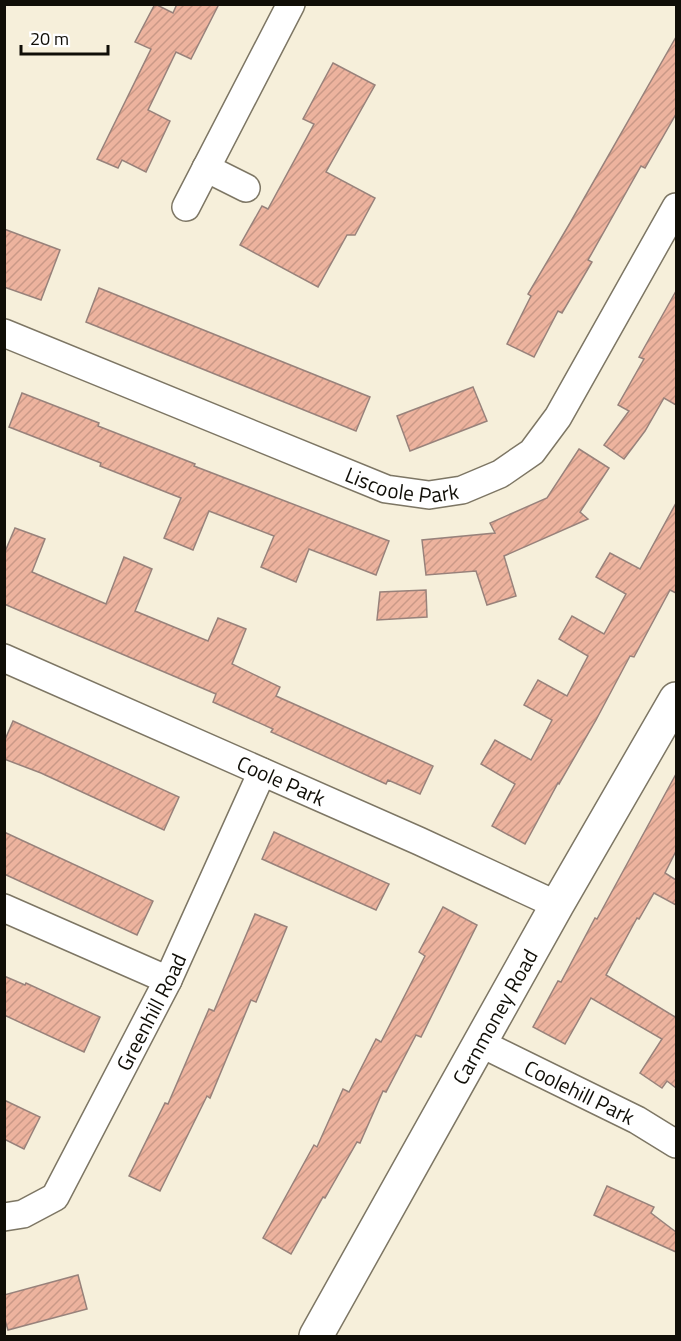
<svg xmlns="http://www.w3.org/2000/svg" width="681" height="1341" viewBox="0 0 681 1341" font-family="'Titillium Web',sans-serif">
<style>
.building{fill:url(#building-hatch);stroke:#98827b;stroke-width:1.5}
.lines{fill:none;stroke-linecap:round;stroke-linejoin:round}
.street-casing{stroke:#7d7664;stroke-width:30}
.secondary-casing{stroke:#7d7664;stroke-width:36}
.street{stroke:#fff;stroke-width:27}
.secondary{stroke:#fff;stroke-width:33}
.labels{text-anchor:middle;dominant-baseline:central;stroke-width:4.5;stroke-linejoin:round;paint-order:stroke}
.street-label{font-size:21px;fill:#100e07;stroke:#fff}
</style>
<defs>
<pattern id="building-hatch" width="6" height="6" patternUnits="userSpaceOnUse" patternTransform="scale(1.5)"><rect width="6" height="6" fill="#edb39e"/><path d="M-1 1l2-2M0 6l6-6M5 7l2-2" fill="none" stroke="#ca9987"/></pattern>
</defs>
<rect width="100%" height="100%" fill="#f6efda"/>
<g class="building">
<path d="M 155,4 L 173,13 L 177,4 L 219,4 L 191,59 L 176,52 L 148,110 L 170,121 L 146,172 L 122,160 L 118,168 L 97,159 L 151,49 L 135,42 Z"/>
<path d="M 676,37 L 676,114 L 645,168 L 641,166 L 588,260 L 592,262 L 562,313 L 558,311 L 534,357 L 507,344 L 531,296 L 528,294 L 570,223 Z"/>
<path d="M 333,63 L 375,85 L 326,172 L 375,198 L 355,235 L 347,235 L 318,287 L 240,245 L 262,206 L 268,209 L 314,124 L 303,119 Z"/>
<path d="M 4,229 L 60,250 L 41,300 L 4,287 Z"/>
<path d="M 99,288 L 370,397 L 356,431 L 86,322 Z"/>
<path d="M 676,291 L 676,405 L 664,398 L 645,431 L 624,459 L 604,445 L 629,411 L 618,405 L 644,359 L 639,357 Z"/>
<path d="M 473,387 L 487,421 L 410,451 L 397,416 Z"/>
<path d="M 22,393 L 99,423 L 98,426 L 195,464 L 194,466 L 389,541 L 376,575 L 309,549 L 296,582 L 261,567 L 274,536 L 209,511 L 193,550 L 164,538 L 181,498 L 100,466 L 101,463 L 9,427 Z"/>
<path d="M 579,449 L 609,468 L 580,512 L 588,519 L 504,556 L 516,596 L 487,605 L 476,571 L 426,575 L 422,540 L 495,533 L 490,523 L 547,498 Z"/>
<path d="M 676,503 L 676,593 L 670,590 L 634,657 L 630,656 L 596,720 L 559,784 L 558,783 L 525,844 L 492,826 L 515,784 L 481,764 L 495,740 L 531,760 L 552,720 L 524,705 L 538,680 L 567,696 L 588,656 L 559,639 L 572,616 L 604,634 L 626,594 L 596,577 L 610,553 L 640,569 Z"/>
<path d="M 15,528 L 45,539 L 32,572 L 106,604 L 124,557 L 152,569 L 135,611 L 208,641 L 218,618 L 246,629 L 232,664 L 280,687 L 276,696 L 433,766 L 420,794 L 388,780 L 386,784 L 271,732 L 273,729 L 213,702 L 216,694 L 4,604 L 4,554 Z"/>
<path d="M 426,590 L 427,617 L 377,620 L 380,592 Z"/>
<path d="M 13,721 L 179,797 L 164,830 L 41,773 L 4,759 L 4,742 Z"/>
<path d="M 676,774 L 676,851 L 665,873 L 676,880 L 676,905 L 654,893 L 639,919 L 637,918 L 606,975 L 675,1017 L 676,1015 L 676,1088 L 667,1081 L 662,1088 L 640,1073 L 662,1039 L 591,998 L 565,1044 L 533,1027 L 558,981 L 561,982 L 595,918 L 597,919 Z"/>
<path d="M 4,832 L 153,901 L 137,935 L 4,874 Z"/>
<path d="M 274,832 L 389,884 L 376,910 L 262,859 Z"/>
<path d="M 443,907 L 477,925 L 421,1037 L 416,1035 L 386,1092 L 383,1091 L 360,1143 L 357,1142 L 325,1198 L 323,1197 L 291,1254 L 263,1238 L 314,1145 L 317,1147 L 343,1089 L 349,1092 L 376,1039 L 381,1042 L 425,956 L 419,952 Z"/>
<path d="M 255,914 L 287,927 L 256,1002 L 251,1000 L 210,1098 L 207,1096 L 160,1191 L 129,1176 L 165,1103 L 168,1104 L 209,1009 L 214,1011 Z"/>
<path d="M 4,976 L 25,985 L 26,983 L 100,1017 L 84,1052 L 4,1015 Z"/>
<path d="M 4,1100 L 40,1117 L 24,1149 L 4,1139 Z"/>
<path d="M 607,1186 L 654,1207 L 651,1213 L 676,1232 L 676,1252 L 594,1215 Z"/>
<path d="M 78,1275 L 87,1309 L 8,1330 L 4,1317 L 4,1295 Z"/>
</g>
<g class="lines">
<g class="street-casing">
<g id="street">
<path d="M 206,168 L 246,188"/>
<path d="M 186,207 L 291,4"/>
<path id="s1" d="M 4,333 L 386,489 L 429,495 L 462,490 L 500,474 L 532,452 L 558,417 L 676,207"/>
<path id="s2" d="M 4,658 L 419,841 L 557,905"/>
<path d="M 4,908 L 168,980"/>
<path id="s3" d="M 480,1043 L 637,1120 L 676,1144"/>
<path id="s4" d="M 4,1217 L 23,1214 L 55,1197 L 168,980 L 262,772"/>
</g>
</g>
<g class="secondary-casing">
<g id="secondary">
<path id="s5" d="M 316,1336 L 557,905 L 676,699"/>
</g>
</g>
<use href="#street" class="street"/>
<use href="#secondary" class="secondary"/>
</g>
<g class="labels">
<g class="street-label">
<text stroke="none"><textPath href="#s1" startOffset="428">Liscoole Park</textPath></text>
<text stroke="none"><textPath href="#s2" startOffset="303">Coole Park</textPath></text>
<text stroke="none"><textPath href="#s4" startOffset="264">Greenhill Road</textPath></text>
<text stroke="none"><textPath href="#s5" startOffset="366">Carnmoney Road</textPath></text>
<text stroke="none"><textPath href="#s3" startOffset="111">Coolehill Park</textPath></text>
</g>
</g>
<rect width="681" height="1341" fill="none" stroke="#100e07" stroke-width="12"/>
<path d="M21 45v9h87v-9" fill="none" stroke="#100e07" stroke-width="3"/>
<text x="30" y="45" font-size="18" fill="#100e07" stroke="#ffffff" stroke-width="4.5" paint-order="stroke">20 m</text>
</svg>
